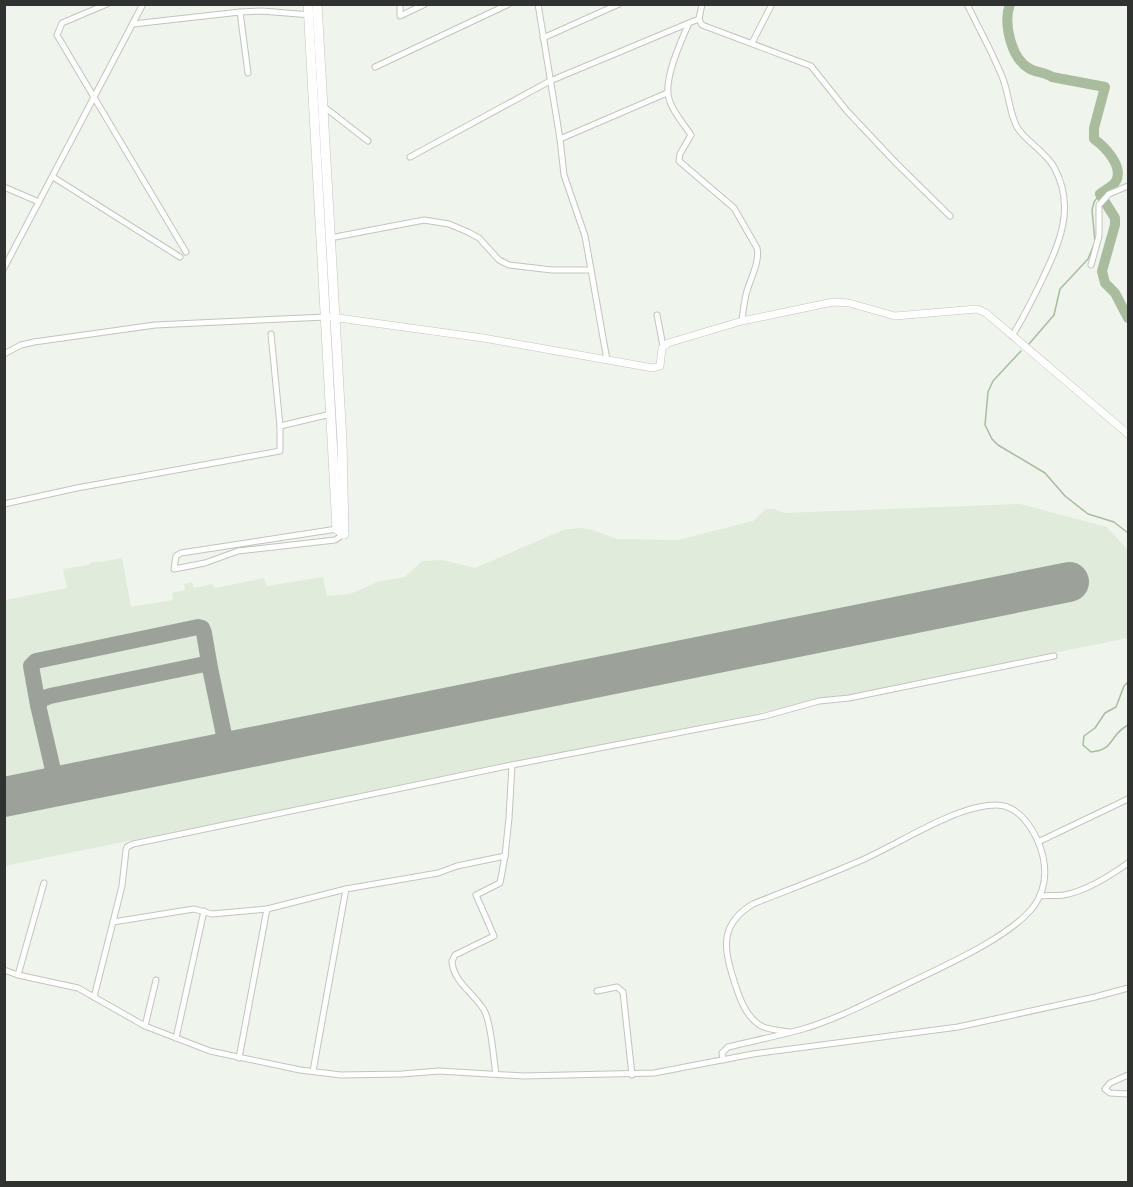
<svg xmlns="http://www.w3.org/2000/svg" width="1133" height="1187" viewBox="0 0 1133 1187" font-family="Lora,serif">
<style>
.built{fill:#e0ebdb}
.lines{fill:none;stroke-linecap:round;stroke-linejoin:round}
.stream{stroke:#a9bc9e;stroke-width:1.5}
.river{stroke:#a9bc9e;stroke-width:10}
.taxiway{stroke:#9ca19a;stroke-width:16}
.runway{stroke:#9ca19a;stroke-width:40}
.minor-casing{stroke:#c0c6bc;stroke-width:7}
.tertiary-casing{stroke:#c0c6bc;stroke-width:8}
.trunk-casing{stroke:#c0c6bc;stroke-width:10}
.minor{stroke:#fff;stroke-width:5}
.tertiary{stroke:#fff;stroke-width:7}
.trunk{stroke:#fff;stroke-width:9}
</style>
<rect width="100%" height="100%" fill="#eff5ec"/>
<path class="built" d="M 1020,504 L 1107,527 L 1128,550 L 1128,638 L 5,866 L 5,600 L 67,588 L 63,569 L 88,565 L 93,562 L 101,562 L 122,558 L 131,607 L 173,600 L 172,593 L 185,590 L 184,584 L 192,582 L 194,588 L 213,584 L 215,588 L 264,578 L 267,586 L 323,577 L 327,596 L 350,594 L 380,581 L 405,577 L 422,561 L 442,560 L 475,568 L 563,530 L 578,528 L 589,529 L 618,539 L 678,540 L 753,521 L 766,509 L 774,509 L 784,513 Z"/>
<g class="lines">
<g class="stream">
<path d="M 1029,344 L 1054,315 L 1060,289 L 1088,259 L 1095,242 L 1092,210 L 1094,202 L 1100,194"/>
<path d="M 1021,351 L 993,381 L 988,392 L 985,425 L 992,439 L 998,445 L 1045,473 L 1065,496 L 1088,514 L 1114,522 L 1128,533"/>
<path d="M 1128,682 L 1124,686 L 1116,707 L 1105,713 L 1095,728 L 1084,736 L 1083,745 L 1091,752 C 1115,750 1109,735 1128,725"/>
</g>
<path class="river" d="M 1010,4 C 1003,23 1011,59 1030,69 C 1038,73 1045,72 1052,77 L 1105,87 L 1094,128 L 1094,139 C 1104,146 1124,166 1116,181 C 1113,186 1105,190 1100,194 L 1115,218 L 1115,225 L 1102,271 L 1105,283 L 1115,293 L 1128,318"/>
<g class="taxiway">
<path d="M 198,627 L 202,628 L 204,633 L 210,668 L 205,664 L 50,696 L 42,699 L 38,705 L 31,666 L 36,661 Z"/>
<path d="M 38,705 L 53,770 L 51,782 L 40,790"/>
<path d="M 224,735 L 233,745 L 247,748"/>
<path d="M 209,755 L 220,747 L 224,735 L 210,668"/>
<path d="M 53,770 L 60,779 L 73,783"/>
</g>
<path class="runway" d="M 4,797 L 1069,582"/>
<g class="minor-casing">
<g id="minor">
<path d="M 107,4 L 62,23 L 57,35 L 186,252"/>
<path d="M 400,4 L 400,16 L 425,4"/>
<path d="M 538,4 L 560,139 L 564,175 L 585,236 L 607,360"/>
<path d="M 702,4 L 699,19 L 702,25 L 811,66 L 847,111 L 896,163 L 950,216"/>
<path d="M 967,4 C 979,29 993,53 1003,79 C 1009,94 1009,112 1017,127 C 1025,141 1044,150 1054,167 C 1077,209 1058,246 1040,284 C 1031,302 1023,319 1012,336"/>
<path d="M 240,12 L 248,73"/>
<path d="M 699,19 L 689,23 C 681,41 663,80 669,99 C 673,113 684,124 691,135 L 680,154 L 679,161 L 734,208 L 757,248 C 760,262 751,277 747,291 C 744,301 743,311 742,321"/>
<path d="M 133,24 L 240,12 L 262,11 L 311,15"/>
<path d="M 543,38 L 619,4"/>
<path d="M 752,43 L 772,4"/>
<path d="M 375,67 L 509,4"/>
<path d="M 323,106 L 368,141"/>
<path d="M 560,139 L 667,93"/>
<path d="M 410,157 L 550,81 L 689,23"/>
<path d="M 53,177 L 180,257"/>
<path d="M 4,187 L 39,202"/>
<path d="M 330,238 L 424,220 L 449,224 L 468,232 L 479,238 L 499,260 L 509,265 L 552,270 L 591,270"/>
<path d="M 1091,265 L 1099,236 L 1099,205 L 1109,194 L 1128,186"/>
<path d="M 4,268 L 143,4"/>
<path d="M 657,315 L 663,346"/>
<path d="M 4,354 L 21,345 L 34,342 L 155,325 L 326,317"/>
<path d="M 280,426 L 331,414"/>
<path d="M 4,504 L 77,488 L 280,451 L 280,426 L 271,334"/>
<path d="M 337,529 L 181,553 L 176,556 L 174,569 L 205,563 L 238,551 L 335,540 L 344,534"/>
<path d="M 1038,842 L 1128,799"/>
<path d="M 505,856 L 509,818 L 512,765"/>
<path d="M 1040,896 C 1047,895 1056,896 1064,895 C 1086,891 1110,876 1128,863"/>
<path d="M 113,922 L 122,886 L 126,850 L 127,847 L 133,844 L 512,765 L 765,716 L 819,701 L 849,698 L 1054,656"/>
<path d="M 4,970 L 18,975 L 78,988 L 145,1026 L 210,1051 L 300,1070 L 341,1075 L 402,1074 L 439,1071 L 523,1076 L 654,1073 L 753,1054 L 958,1027 L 1095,997 L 1128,988"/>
<path d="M 18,975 L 44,883"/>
<path d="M 597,991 L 617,987 L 623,992 L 632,1075"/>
<path d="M 94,997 L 113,922 L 194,909 L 212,914 L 267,909 L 346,889"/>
<path d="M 145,1026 L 156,980"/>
<path d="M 176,1038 L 204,911"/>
<path d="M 239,1058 L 267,909"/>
<path d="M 723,1060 L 722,1053 L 728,1047 C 753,1041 778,1036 803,1029 C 837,1019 871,1001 903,986 C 939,968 1010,938 1034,906 C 1048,886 1047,863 1038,841 C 1030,824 1017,805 996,805 C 956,805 899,844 862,860 C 826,876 790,889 753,904 C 718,925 724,950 735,984 C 740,999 745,1014 758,1024 C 766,1030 779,1030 789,1032"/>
<path d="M 313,1071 L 346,889 L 438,873 L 457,866 L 505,856 L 500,883 L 476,895 L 494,936 L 455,955 L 452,961 C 453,983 476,994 485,1012 C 492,1028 493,1056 496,1074"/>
<path d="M 1128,1075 L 1110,1083 L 1105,1089 L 1110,1093 L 1128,1094"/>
</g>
</g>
<g class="tertiary-casing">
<path id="tertiary" d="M 331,317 L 483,338 L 653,368 L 660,366 L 662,348 L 668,343 L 742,321 L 833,302 L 849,303 L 895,316 L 977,309 L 986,313 L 1128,434"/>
</g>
<g class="trunk-casing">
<g id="trunk">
<path d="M 308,4 L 337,529 L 344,534"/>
<path d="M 317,4 L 342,441 L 344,534"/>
</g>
</g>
<use href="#minor" class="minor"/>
<use href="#tertiary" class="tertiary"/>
<use href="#trunk" class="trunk"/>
</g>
<rect width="1133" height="1187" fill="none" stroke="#2f322e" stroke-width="12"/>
</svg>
